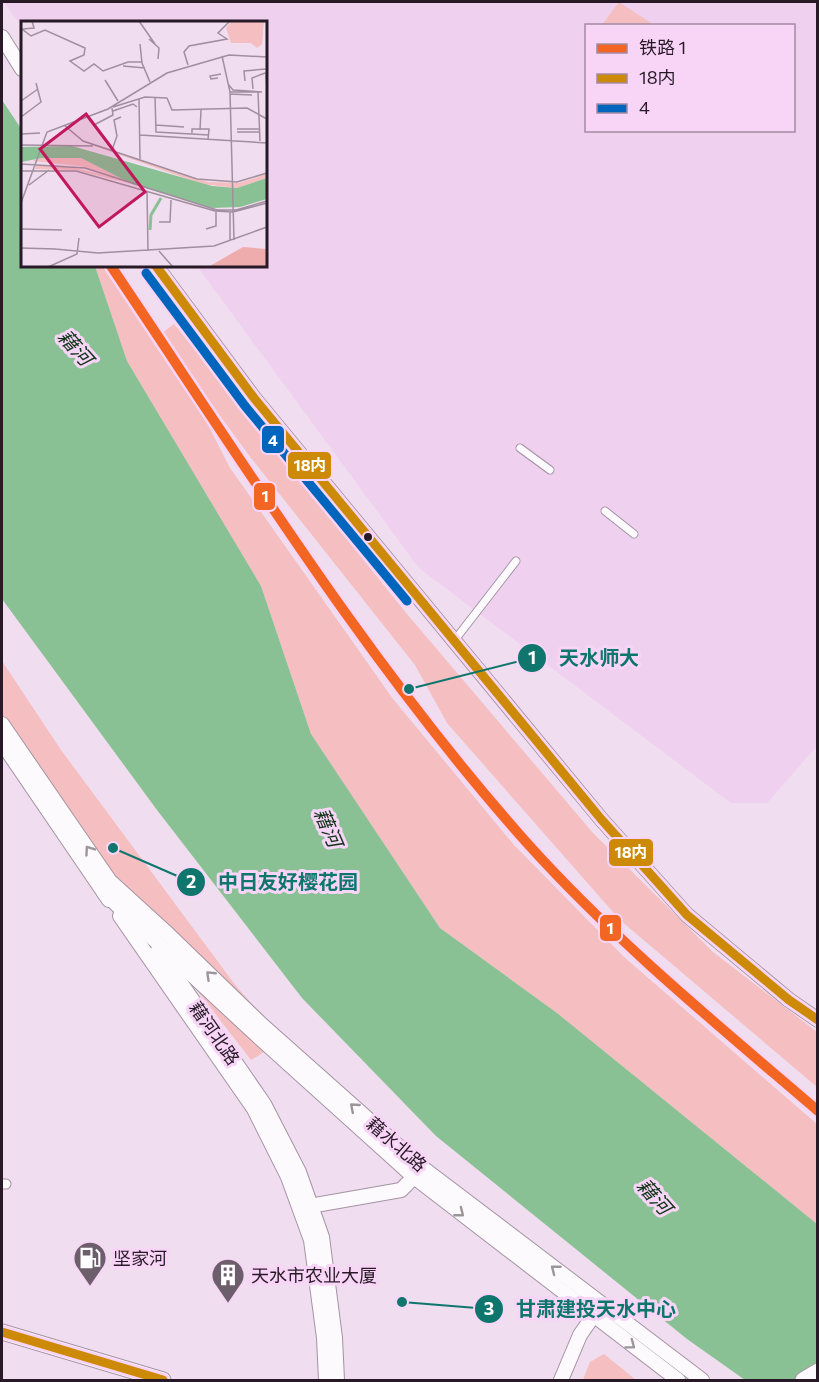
<svg xmlns="http://www.w3.org/2000/svg" width="819" height="1382" viewBox="0 0 819 1382" font-family="Commissioner,'Noto Sans SC',sans-serif">
<style>
.built{fill:#efd0ee;fill-rule:evenodd}
.green{fill:#f5bec1}
.water{fill:#8ac194}
.lines{fill:none;stroke-linecap:round;stroke-linejoin:round}
.pedestrian-casing{stroke:#a394a3;stroke-width:9}
.minor-casing{stroke:#a394a3;stroke-width:11}
.secondary-casing{stroke:#a394a3;stroke-width:16}
.trunk-casing{stroke:#a394a3;stroke-width:17}
.pedestrian{stroke:#fdfafd;stroke-width:7}
.minor{stroke:#fdfafd;stroke-width:9}
.secondary{stroke:#fdfafd;stroke-width:14}
.trunk{stroke:#fdfafd;stroke-width:15}
.bus-1-casing{stroke:#f8d5f7;stroke-width:14}
.bus-2-casing{stroke:#f8d5f7;stroke-width:14}
.bus-1{stroke:#cd8a08;stroke-width:9}
.bus-2{stroke:#0065bd;stroke-width:9}
.rail-1-casing{stroke:#f8d5f7;stroke-width:15}
.rail-1{stroke:#f26522;stroke-width:10}
.oneway{stroke:#9d959c}
.bus-dot{fill:#271a26;stroke:#f8d5f7;stroke-width:2}
.labels{text-anchor:middle;dominant-baseline:central;stroke-width:6;stroke-linejoin:round;paint-order:stroke}
.street-label{font-size:18px;fill:#271a26;stroke:#f8d5f7}
.poi-label{font-size:18px;fill:#271a26;stroke:#f8d5f7;text-anchor:start}
.water-label{font-size:20px;font-style:italic;fill:#103417;stroke:#f8d5f7}
.inset-river{fill:none;stroke:#8ac194;stroke-width:3}
.inset-road{fill:none;stroke:#a08f9f;stroke-width:1.5}
.view{fill:#c2185b;fill-opacity:0.15;stroke:#c2185b;stroke-width:3}
.inset-edge{fill:none;stroke:#271a26;stroke-width:3}
.leader{fill:none;stroke:#0f766e;stroke-width:2}
.callout-dot{fill:#0f766e;stroke:#f8d5f7;stroke-width:2}
.mark-label{font-size:18px;text-anchor:middle;font-weight:bold;fill:#fff}
.callout-label{font-size:20px;text-anchor:middle;font-weight:bold;fill:#0f766e;stroke:#f8d5f7;stroke-width:6;stroke-linejoin:round;paint-order:stroke}
.line-badge{stroke:#f8d5f7;stroke-width:2}
.badge-label{font-size:16px;text-anchor:middle;font-weight:bold;fill:#fff}
</style>
<rect width="100%" height="100%" fill="#f0ddef"/>
<path class="built" d="M 4,2 L 817,2 L 817,746 L 767,803 L 731,803 L 419,568 L 197,266 L 266,266 L 266,22 L 22,22 L 22,27 ZM 586,26 L 794,26 L 794,130 L 586,130 Z"/>
<g class="green">
<path d="M 619,2 L 651,23 L 649,25 L 602,25 Z"/>
<path d="M 95,266 L 114,266 L 161,334 L 174,324 L 407,614 L 593,833 L 713,952 L 817,1032 L 817,1087 L 620,920 L 447,723 L 415,665 L 251,458 L 164,339 L 230,468 L 393,699 L 514,845 L 624,957 L 817,1124 L 817,1224 L 557,1013 L 440,928 L 311,734 L 261,586 L 127,361 Z"/>
<path d="M 2,661 L 61,750 L 236,986 L 284,1040 L 251,1060 L 162,945 L 2,715 Z"/>
<path d="M 604,1354 L 636,1380 L 583,1380 L 590,1362 Z"/>
</g>
<path class="water" d="M 2,100 L 22,130 L 22,266 L 95,266 L 127,361 L 261,586 L 311,734 L 440,928 L 557,1013 L 817,1224 L 817,1380 L 745,1380 L 687,1339 L 436,1136 L 302,998 L 157,810 L 2,599 Z"/>
<g class="lines">
<g class="pedestrian-casing">
<g id="pedestrian">
<path d="M 520,448 L 550,470"/>
<path d="M 605,511 L 634,534"/>
<path d="M 454,641 L 516,561"/>
</g>
</g>
<g class="minor-casing">
<path id="minor" d="M 2,1184 L 6,1184"/>
</g>
<g class="secondary-casing">
<g id="secondary">
<path d="M 2,37 L 22,69"/>
<path d="M 156,266 L 254,398 L 601,819 L 687,915 L 789,1000 L 818,1020"/>
<path d="M 2,724 L 116,890"/>
<path d="M 2,743 L 109,900"/>
<path d="M 112,883 L 169,935 L 261,1024 L 423,1168 L 702,1380"/>
<path d="M 104,893 L 251,1030 L 414,1177 L 678,1380"/>
<path d="M 120,916 L 254,1109 L 288,1177 L 311,1240 L 324,1338 L 326,1380"/>
<path d="M 158,950 L 264,1104 L 299,1172 L 322,1237 L 335,1338 L 337,1380"/>
<path d="M 304,1207 L 401,1190 L 420,1171"/>
<path d="M 561,1380 L 580,1335 L 598,1309"/>
</g>
</g>
<g class="trunk-casing">
<g id="trunk">
<path d="M 2,1332 L 163,1380"/>
<path d="M 803,1380 L 818,1371"/>
</g>
</g>
<use href="#pedestrian" class="pedestrian"/>
<use href="#minor" class="minor"/>
<use href="#secondary" class="secondary"/>
<use href="#trunk" class="trunk"/>
<g class="bus-1-casing">
<g id="bus-1">
<path d="M 156,266 L 254,398 L 601,819 L 687,915 L 789,1000 L 818,1020"/>
<path d="M 2,1332 L 163,1380"/>
</g>
</g>
<g class="bus-2-casing">
<path id="bus-2" d="M 146,273 L 245,406 L 407,601"/>
</g>
<use href="#bus-1" class="bus-1"/>
<use href="#bus-2" class="bus-2"/>
<g class="rail-1-casing">
<path id="rail-1" d="M 111,266 C 243,462 369,666 527,843 C 615,941 718,1025 818,1111"/>
</g>
<use href="#rail-1" class="rail-1"/>
</g>
<defs><path id="oneway-chevron" d="M-2-3.5L2.5 0L-2 3.5" fill="none" stroke-width="1.6" stroke-linecap="round" stroke-linejoin="round" transform="scale(1.5)"/></defs>
<g class="oneway">
<use href="#oneway-chevron" transform="translate(89 850) rotate(-125)"/>
<use href="#oneway-chevron" transform="translate(210 975) rotate(-136)"/>
<use href="#oneway-chevron" transform="translate(354 1107) rotate(-139)"/>
<use href="#oneway-chevron" transform="translate(460 1213) rotate(38)"/>
<use href="#oneway-chevron" transform="translate(555 1269) rotate(-142)"/>
<use href="#oneway-chevron" transform="translate(631 1345) rotate(37)"/>
</g>
<defs>
<g id="fuel-pin" transform="scale(1.725)"><path d="M0 17L-7.5 6A9.5 9.5 0 1 1 7.5 6Z" fill="#6d5e6c" stroke="#f8d5f7"/><path d="M-5.5-6h7V0h2V4h1.3V-2.5L3-4.5l.8-.8L6-3V5H2.5V1h-1V6h-7ZM-4.2-4.7v3.2H.2V-4.7Z" fill="#fff"/></g>
<g id="building-pin" transform="scale(1.725)"><path d="M0 17L-7.5 6A9.5 9.5 0 1 1 7.5 6Z" fill="#6d5e6c" stroke="#f8d5f7"/><path d="M-4-6H4V6H1V3H-1V6H-4ZM-2.5-4.3h1.7v1.8h-1.7ZM.8-4.3h1.7v1.8H.8ZM-2.5-1h1.7V.8h-1.7ZM.8-1h1.7V.8H.8Z" fill="#fff"/></g>
</defs>
<g fill-rule="evenodd">
<use href="#fuel-pin" x="90" y="1258"/>
<use href="#building-pin" x="228" y="1275"/>
</g>
<circle class="bus-dot" cx="368" cy="537" r="5"/>
<g class="labels">
<g class="street-label">
<text transform="translate(215 1033) rotate(55)">藉河北路</text>
<text transform="translate(397 1144) rotate(41)">藉水北路</text>
</g>
<g class="poi-label">
<text x="113" y="1258">坚家河</text>
<text x="251" y="1275">天水市农业大厦</text>
</g>
<g class="water-label">
<text transform="translate(76 347) rotate(48)">藉河</text>
<text transform="translate(329 827) rotate(67)">藉河</text>
<text transform="translate(655 1196) rotate(48)">藉河</text>
</g>
</g>
<g transform="translate(21 21)">
<rect width="246" height="246" fill="#f0ddef"/>
<path d="M 211,0 L 243,0 L 241,23 L 236,27 L 230,22 L 210,22 L 205,7 ZM 65,122 L 187,161 L 218,162 L 246,153 L 246,157 L 216,167 L 181,163 ZM 21,137 L 60,137 L 111,163 L 55,149 L 14,148 L 15,144 L 50,146 L 96,157 L 59,145 L 11,140 Z" fill="#f5bec1"/>
<path d="M 222,226 L 246,228 L 246,246 L 187,246 Z" fill="#efacad"/>
<path d="M 51,125 L 191,165 L 216,167 L 246,157 L 246,178 L 219,186 L 191,187 L 111,163 L 60,137 L 21,137 L 0,141 L 0,126 Z" fill="#8ac194"/>
<path class="inset-river" d="M 129,209 L 130,194 L 140,177"/>
<path class="inset-road" d="M 11,0 L 13,7 L 1,8 L 10,15 L 24,9 L 64,27 L 63,34 L 49,40 L 63,50 L 73,43 L 82,50 L 107,41 L 121,41M 118,0 L 134,23M 128,18 L 138,27 L 137,38M 119,23 L 121,42 L 129,61M 201,35 L 209,71 L 213,219M 167,44 L 163,31 L 168,25 L 206,18 L 197,12 L 209,0M 102,45 L 124,47M 245,51 L 246,70M 197,57 L 190,58 L 189,55 L 200,53M 84,59 L 97,80M 224,60 L 223,50 L 245,48M 207,63 L 212,69 L 241,71M 232,68 L 231,57 L 244,52M 209,71 L 241,71M 237,71 L 239,120M 209,73 L 231,74M 134,76 L 135,111 L 188,114M 146,77 L 151,89 L 226,87 L 246,98M 118,78 L 119,138M 0,80 L 17,68M 92,86 L 124,76 L 146,77M 92,90 L 112,83 L 116,86M 0,96 L 20,81 L 15,62M 43,104 L 62,120 L 176,158 L 216,161 L 246,152M 73,104 L 92,94 L 91,87M 135,104 L 163,106M 216,108 L 239,108M 179,109 L 180,89M 216,111 L 239,111M 171,112 L 171,108 L 188,108 L 187,119M 0,113 L 19,112M 119,114 L 246,122M 0,124 L 72,125M 91,129 L 96,115 L 93,99 L 100,96M 0,143 L 64,147 L 196,189 L 215,189 L 246,180M 0,150 L 55,150 L 194,190 L 212,191 L 246,182M 8,164 L 28,149M 126,170 L 127,230M 0,182 L 26,111 L 87,88 L 146,52 L 208,34 L 246,36M 209,191 L 209,219M 138,201 L 149,201 L 150,179M 0,208 L 41,209M 185,208 L 195,205 L 195,191M 0,227 L 35,228M 34,228 L 77,232 L 193,225 L 246,206M 138,230 L 152,246M 27,246 L 56,233 L 58,217"/>
<path class="view" d="M 65,93 L 124,171 L 78,206 L 19,128 Z"/>
<rect width="246" height="246" class="inset-edge"/>
</g>
<path class="leader" d="M409 689L532 658M113 848L191 882M402 1302L489 1309"/>
<g class="callout-dot">
<circle cx="409" cy="689" r="6"/>
<circle cx="113" cy="848" r="6"/>
<circle cx="402" cy="1302" r="6"/>
<circle cx="532" cy="658" r="15"/>
<circle cx="191" cy="882" r="15"/>
<circle cx="489" cy="1309" r="15"/>
</g>
<g class="mark-label">
<text x="532" y="664">1</text>
<text x="191" y="888">2</text>
<text x="489" y="1315">3</text>
</g>
<g class="callout-label">
<text x="599" y="665">天水师大</text>
<text x="288" y="889">中日友好樱花园</text>
<text x="596" y="1316">甘肃建投天水中心</text>
</g>
<g class="line-badge">
<rect x="261" y="425" width="24" height="29" rx="6" fill="#0065bd"/>
<rect x="287" y="451" width="45" height="29" rx="6" fill="#cd8a08"/>
<rect x="253" y="482" width="23" height="29" rx="6" fill="#f26522"/>
<rect x="608" y="838" width="46" height="29" rx="6" fill="#cd8a08"/>
<rect x="599" y="914" width="23" height="28" rx="6" fill="#f26522"/>
</g>
<g class="badge-label">
<text x="273" y="446">4</text>
<text x="310" y="471">18内</text>
<text x="265" y="502">1</text>
<text x="631" y="858">18内</text>
<text x="610" y="934">1</text>
</g>
<rect width="819" height="1382" fill="none" stroke="#271a26" stroke-width="6"/>
<rect x="585" y="24" width="210" height="108" fill="#f8d5f7" stroke="#a48aa3" stroke-width="1.5"/>
<rect x="597" y="44" width="30" height="9" fill="#f26522" stroke="#a48aa3" stroke-width="1.5"/>
<text x="639" y="54" font-size="18" fill="#271a26">铁路 1</text>
<rect x="597" y="74" width="30" height="9" fill="#cd8a08" stroke="#a48aa3" stroke-width="1.5"/>
<text x="639" y="84" font-size="18" fill="#271a26">18内</text>
<rect x="597" y="104" width="30" height="9" fill="#0065bd" stroke="#a48aa3" stroke-width="1.5"/>
<text x="639" y="114" font-size="18" fill="#271a26">4</text>
</svg>
